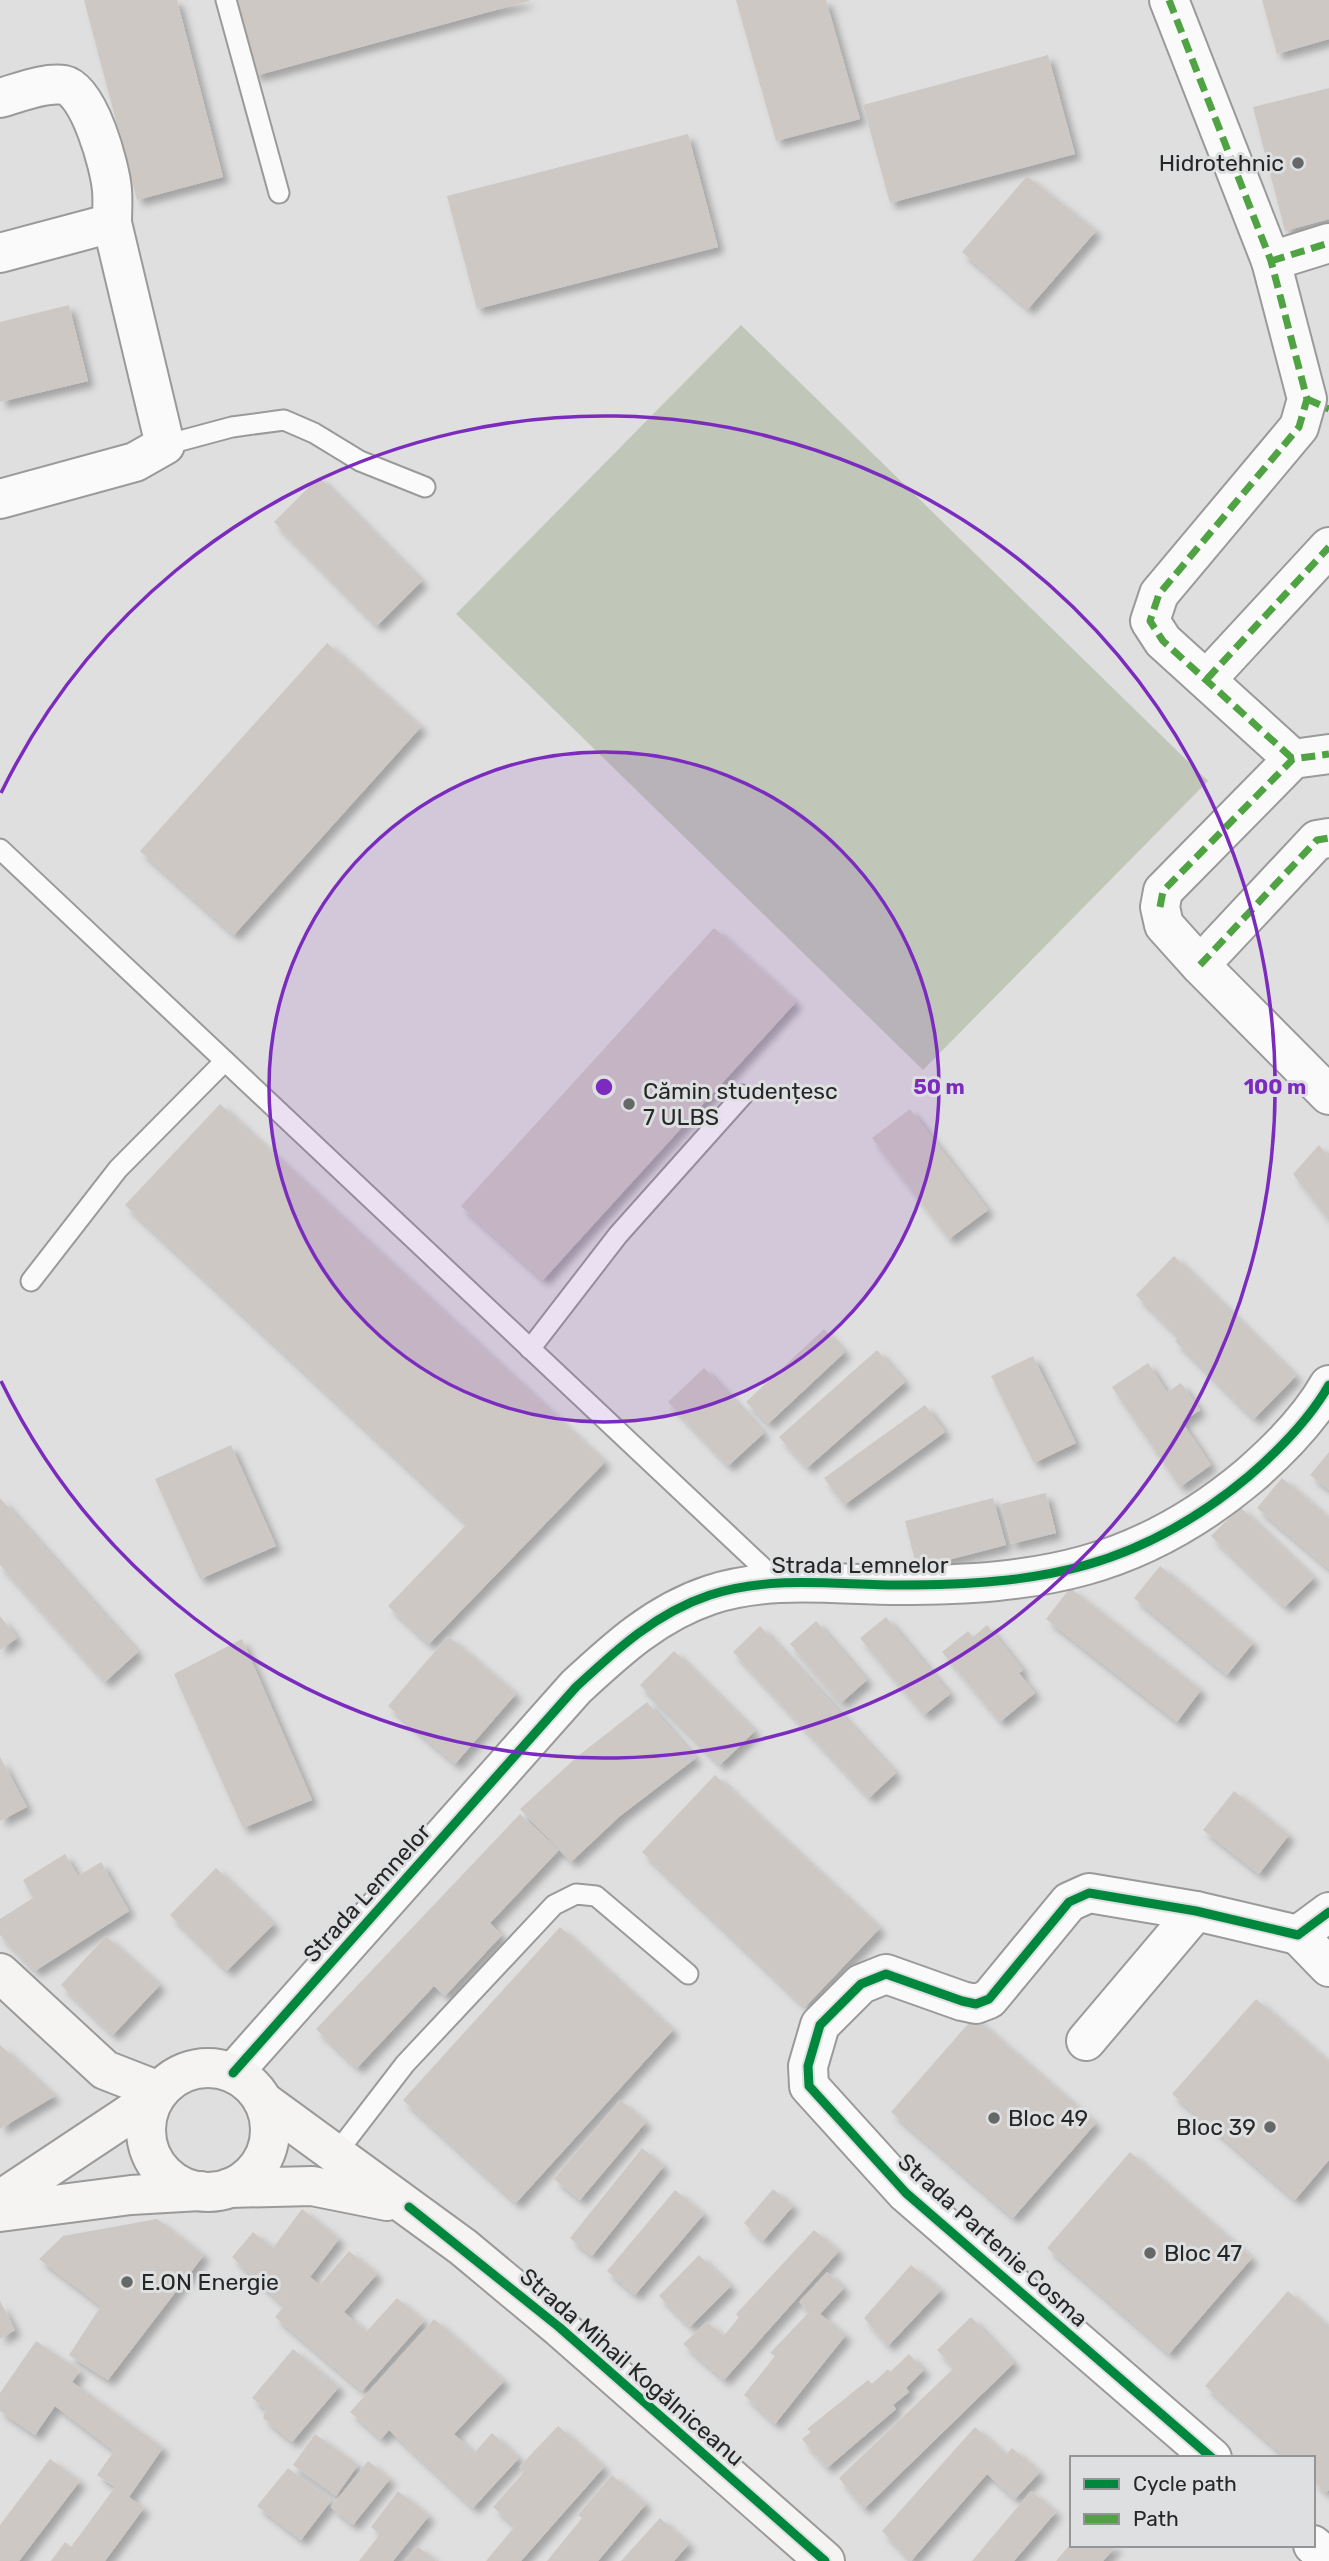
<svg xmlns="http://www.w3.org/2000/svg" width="1329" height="2561" viewBox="0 0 1329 2561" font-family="Rubik,sans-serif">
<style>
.green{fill:#c0c7b8}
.building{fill:#cec8c5;filter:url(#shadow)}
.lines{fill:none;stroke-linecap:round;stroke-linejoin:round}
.lane-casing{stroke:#9a9a9a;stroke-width:23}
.street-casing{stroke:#9a9a9a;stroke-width:42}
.secondary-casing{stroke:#9a9a9a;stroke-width:42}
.lane{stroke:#fafafa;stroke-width:19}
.street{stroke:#fafafa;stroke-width:38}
.secondary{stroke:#f5f4f2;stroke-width:38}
.quiet{stroke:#50a342;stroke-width:7;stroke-dasharray:14 7;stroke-linecap:butt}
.cycleway-casing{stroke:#dedfe0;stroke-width:13}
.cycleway{stroke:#00873e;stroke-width:9}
.ring{fill:none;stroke:#7b2cbf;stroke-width:3.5}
.poi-dot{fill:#666767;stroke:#dedfe0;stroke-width:2.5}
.labels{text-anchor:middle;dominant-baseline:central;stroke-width:6;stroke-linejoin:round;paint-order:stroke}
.poi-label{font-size:23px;fill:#252626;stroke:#dedfe0;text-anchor:start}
.street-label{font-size:23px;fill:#252626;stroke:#dedfe0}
.centre{fill:#7b2cbf;stroke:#dedfe0;stroke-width:3.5}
.ring-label{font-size:21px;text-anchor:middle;font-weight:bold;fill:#7b2cbf;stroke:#dedfe0;stroke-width:6;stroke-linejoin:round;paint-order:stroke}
</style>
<defs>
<filter id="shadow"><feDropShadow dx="6" dy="6" stdDeviation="3.5" flood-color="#0004"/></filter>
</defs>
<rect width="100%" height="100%" fill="#dfdfdf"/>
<path class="green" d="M 741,325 L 1208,781 L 923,1070 L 456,614 Z"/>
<g class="building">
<path d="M 84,0 L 177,0 L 223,177 L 137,200 Z"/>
<path d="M 234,0 L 529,0 L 529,1 L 255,76 Z"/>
<path d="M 736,0 L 826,0 L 860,119 L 776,141 Z"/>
<path d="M 1262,0 L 1329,0 L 1329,39 L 1277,54 Z"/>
<path d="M 1048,55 L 1075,154 L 890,203 L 863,105 Z"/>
<path d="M 1329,88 L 1329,219 L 1285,231 L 1253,107 Z"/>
<path d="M 688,134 L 718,247 L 477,309 L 447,196 Z"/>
<path d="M 1027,176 L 1096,231 L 1028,309 L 962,252 Z"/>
<path d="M 69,305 L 88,381 L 0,402 L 0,322 Z"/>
<path d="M 319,477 L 422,581 L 377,626 L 274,522 Z"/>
<path d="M 327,643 L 421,727 L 234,935 L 140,851 Z"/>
<path d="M 714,928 L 796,1002 L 543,1280 L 461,1206 Z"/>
<path d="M 220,1104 L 605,1462 L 429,1644 L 388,1606 L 467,1524 L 125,1205 Z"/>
<path d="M 910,1109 L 988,1210 L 949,1239 L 872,1138 Z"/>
<path d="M 1319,1145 L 1329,1157 L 1329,1220 L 1293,1174 Z"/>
<path d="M 1174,1256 L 1296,1376 L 1254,1419 L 1175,1341 L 1179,1337 L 1136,1295 Z"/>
<path d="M 824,1329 L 845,1352 L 768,1424 L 746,1402 Z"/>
<path d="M 877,1350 L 905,1382 L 807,1468 L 779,1437 Z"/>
<path d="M 1033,1356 L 1076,1443 L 1034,1463 L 991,1376 Z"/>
<path d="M 1148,1363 L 1167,1392 L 1181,1383 L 1200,1410 L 1182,1422 L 1211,1465 L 1180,1487 L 1112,1387 Z"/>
<path d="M 704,1368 L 764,1433 L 728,1466 L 668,1402 Z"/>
<path d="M 925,1405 L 945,1432 L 844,1505 L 824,1478 Z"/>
<path d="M 231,1445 L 276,1546 L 200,1579 L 155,1479 Z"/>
<path d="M 1329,1452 L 1329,1490 L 1310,1475 Z"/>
<path d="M 1282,1478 L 1329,1518 L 1329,1569 L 1257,1508 Z"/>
<path d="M 1046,1493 L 1056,1533 L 1011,1544 L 1001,1504 Z"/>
<path d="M 0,1498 L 138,1652 L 105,1682 L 0,1565 Z"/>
<path d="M 993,1498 L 1006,1545 L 917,1568 L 905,1521 Z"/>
<path d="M 1240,1507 L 1314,1578 L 1285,1607 L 1211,1536 Z"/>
<path d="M 1160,1566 L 1253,1643 L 1227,1675 L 1134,1598 Z"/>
<path d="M 1070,1588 L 1201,1690 L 1177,1722 L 1046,1619 Z"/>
<path d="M 0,1616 L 17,1638 L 0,1650 Z"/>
<path d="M 886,1617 L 950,1694 L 924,1715 L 860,1638 Z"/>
<path d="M 816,1621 L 867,1680 L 841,1703 L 790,1644 Z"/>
<path d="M 987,1625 L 1023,1670 L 1019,1673 L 1035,1693 L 1000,1722 L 942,1652 L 968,1631 L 973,1637 Z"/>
<path d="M 760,1626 L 896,1773 L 869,1798 L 733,1652 Z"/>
<path d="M 448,1636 L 516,1694 L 455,1764 L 388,1706 Z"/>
<path d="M 242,1639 L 312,1800 L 243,1828 L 174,1674 Z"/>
<path d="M 674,1651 L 755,1731 L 720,1765 L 640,1685 Z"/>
<path d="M 647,1702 L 696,1758 L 620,1816 L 571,1862 L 520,1809 L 578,1756 Z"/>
<path d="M 0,1757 L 27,1807 L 0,1821 Z"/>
<path d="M 715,1775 L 880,1928 L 805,2007 L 642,1852 Z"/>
<path d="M 1234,1791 L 1289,1835 L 1259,1874 L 1203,1830 Z"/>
<path d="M 520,1814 L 559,1850 L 490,1923 L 502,1935 L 445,1996 L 434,1986 L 357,2068 L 316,2029 Z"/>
<path d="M 65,1854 L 78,1876 L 101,1862 L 129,1911 L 35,1971 L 0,1935 L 0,1919 L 33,1898 L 23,1880 Z"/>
<path d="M 216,1868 L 274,1924 L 227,1971 L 170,1915 Z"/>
<path d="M 560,1927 L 673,2030 L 516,2203 L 403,2100 Z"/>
<path d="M 106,1936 L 160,1985 L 113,2035 L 61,1985 Z"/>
<path d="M 1256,1999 L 1329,2062 L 1329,2160 L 1295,2200 L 1172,2094 Z"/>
<path d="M 974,2017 L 1096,2123 L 1013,2218 L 891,2112 Z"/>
<path d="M 0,2045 L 55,2096 L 0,2129 Z"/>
<path d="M 620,2100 L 646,2122 L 580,2200 L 554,2179 Z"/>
<path d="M 642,2148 L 664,2166 L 592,2256 L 570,2238 Z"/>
<path d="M 1130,2152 L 1252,2258 L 1169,2354 L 1047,2248 Z"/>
<path d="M 773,2189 L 793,2206 L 763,2241 L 744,2223 Z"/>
<path d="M 675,2190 L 704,2214 L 635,2295 L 607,2271 Z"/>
<path d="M 302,2209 L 339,2239 L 310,2277 L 320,2285 L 349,2251 L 377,2274 L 344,2312 L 366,2332 L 397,2298 L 424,2321 L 362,2391 L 275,2317 L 284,2306 L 232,2257 L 253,2232 L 273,2248 Z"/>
<path d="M 157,2219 L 204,2255 L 108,2380 L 69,2355 L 101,2306 L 39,2259 L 63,2236 Z"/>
<path d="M 814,2230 L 839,2251 L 724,2380 L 683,2344 L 707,2322 L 724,2336 L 739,2317 L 736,2314 Z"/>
<path d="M 699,2255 L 731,2286 L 690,2327 L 659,2296 Z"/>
<path d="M 911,2265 L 941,2290 L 888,2346 L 864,2318 Z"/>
<path d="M 827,2272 L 844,2288 L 820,2314 L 846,2335 L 775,2424 L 744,2395 L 775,2356 L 770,2353 L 809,2312 L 799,2302 Z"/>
<path d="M 1288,2291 L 1329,2327 L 1329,2490 L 1326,2493 L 1313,2481 L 1313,2458 L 1286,2458 L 1205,2386 Z"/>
<path d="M 0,2301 L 15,2330 L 0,2339 Z"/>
<path d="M 971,2317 L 1014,2363 L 864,2509 L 839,2478 L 954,2368 L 937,2350 Z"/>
<path d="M 434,2319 L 504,2381 L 454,2434 L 474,2453 L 492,2433 L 519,2458 L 473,2508 L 389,2430 L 381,2439 L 350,2412 Z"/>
<path d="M 36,2341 L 80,2371 L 72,2382 L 163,2448 L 129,2497 L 144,2508 L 105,2561 L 51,2561 L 65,2542 L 71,2547 L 115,2487 L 97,2475 L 114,2451 L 55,2406 L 35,2435 L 0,2411 L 0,2393 Z"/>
<path d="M 293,2349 L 339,2387 L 292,2442 L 263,2418 L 266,2409 L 252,2398 Z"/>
<path d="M 909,2354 L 924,2370 L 906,2388 L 909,2392 L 893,2405 L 896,2409 L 827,2468 L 802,2439 L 811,2432 L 807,2429 L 868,2380 L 872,2384 L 888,2369 L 890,2372 Z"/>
<path d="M 558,2426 L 604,2467 L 521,2561 L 486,2561 L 515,2526 L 493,2507 L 524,2472 L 519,2467 Z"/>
<path d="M 975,2427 L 1006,2455 L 1012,2448 L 1040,2472 L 1015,2499 L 987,2474 L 911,2561 L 882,2531 Z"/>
<path d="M 315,2434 L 358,2465 L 336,2496 L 293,2465 Z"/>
<path d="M 50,2459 L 80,2481 L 19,2561 L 0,2561 L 0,2525 Z"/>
<path d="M 368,2461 L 390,2479 L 353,2525 L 331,2507 Z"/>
<path d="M 288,2468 L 331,2501 L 301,2540 L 257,2506 Z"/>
<path d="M 612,2475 L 646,2504 L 598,2561 L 547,2561 L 582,2518 L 578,2515 Z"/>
<path d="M 398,2491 L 429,2516 L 393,2561 L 359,2561 L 380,2534 L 371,2527 Z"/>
<path d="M 1031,2491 L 1056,2512 L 1014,2561 L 972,2561 Z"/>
<path d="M 660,2518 L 689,2544 L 674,2561 L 621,2561 Z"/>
<path d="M 1072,2542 L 1072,2545 L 1117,2545 L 1103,2561 L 1056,2561 Z"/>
<path d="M 417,2546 L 436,2561 L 405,2561 Z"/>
</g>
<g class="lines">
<g class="lane-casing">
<g id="lane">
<path d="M 226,0 L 279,193"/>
<path d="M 165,445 L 232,427 L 284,420 L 314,433 L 360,461 L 425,487"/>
<path d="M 0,849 L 777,1581"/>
<path d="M 31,1281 L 118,1169 L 225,1061"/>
<path d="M 530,1349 L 618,1235 L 743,1095"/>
<path d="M 335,2155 L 405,2064 L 554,1905 L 576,1894 L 596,1896 L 688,1974"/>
</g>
</g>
<g class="street-casing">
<g id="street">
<path d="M 1169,0 L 1271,261 L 1307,399 L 1299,427 L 1159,594 L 1150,621 L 1163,641 L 1293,759"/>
<path d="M 0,98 C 19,93 44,82 64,85 C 89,90 110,166 112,190 C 113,201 112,212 112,223 L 0,253"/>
<path d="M 1271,261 L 1329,243"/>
<path d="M 0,499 L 135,462 L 165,445 L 112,223"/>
<path d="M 1207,679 L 1329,547"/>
<path d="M 1329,754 L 1293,759 L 1163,891 L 1160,907 L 1164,925 L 1200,965 L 1329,1095"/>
<path d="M 1200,965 L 1317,840 L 1329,838"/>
<path d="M 1298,1935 L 1329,1967"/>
<path d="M 1086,2041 L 1196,1911"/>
<path d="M 233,2073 L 576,1687 C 617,1649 656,1613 710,1595 C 771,1575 836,1585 899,1585 C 1039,1585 1138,1569 1249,1476 C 1279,1450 1309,1420 1329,1385"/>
<path d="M 1212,2458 L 906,2193 L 809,2086 L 808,2066 L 820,2025 L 861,1984 L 886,1974 L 962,2001 L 976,2004 L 989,1999 L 1069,1902 L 1089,1893 L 1196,1911 L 1298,1935 L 1329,1912"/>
<path d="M 1313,2545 L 1329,2559"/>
</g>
</g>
<g class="secondary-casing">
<g id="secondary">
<path d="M 0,1973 L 105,2070 L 159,2091"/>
<circle cx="208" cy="2130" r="62"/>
<path d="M 263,2101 L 463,2247 L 559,2327 L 825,2561"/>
<path d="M 229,2188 L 312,2186 L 387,2201"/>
<path d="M 0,2200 L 155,2097"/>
<path d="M 0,2212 L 131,2195 L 200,2191"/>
</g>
</g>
<use href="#lane" class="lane"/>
<use href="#street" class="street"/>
<use href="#secondary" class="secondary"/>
<g class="quiet">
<path d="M 1169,0 L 1271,261 L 1307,399 L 1299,427 L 1159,594 L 1150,621 L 1163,641 L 1293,759"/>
<path d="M 1271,261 L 1329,243"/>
<path d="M 1307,399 L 1329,409"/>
<path d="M 1207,679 L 1329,547"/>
<path d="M 1160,907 L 1163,891 L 1293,759 L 1329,754"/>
<path d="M 1200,965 L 1317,840 L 1329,838"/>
</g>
<g class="cycleway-casing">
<g id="cycleway">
<path d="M 233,2073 L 576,1687 C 617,1649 656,1613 710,1595 C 771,1575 836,1585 899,1585 C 1039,1585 1138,1569 1249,1476 C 1279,1450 1309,1420 1329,1385"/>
<path d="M 409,2207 L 559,2327 L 825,2561"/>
<path d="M 1212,2458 L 906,2193 L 809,2086 L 808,2066 L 820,2025 L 861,1984 L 886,1974 L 962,2001 L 976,2004 L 989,1999 L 1069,1902 L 1089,1893 L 1196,1911 L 1298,1935 L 1329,1912"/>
</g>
</g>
<use href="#cycleway" class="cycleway"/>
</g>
<circle cx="604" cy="1087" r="335" fill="#7b2cbf" fill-opacity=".12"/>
<g class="ring">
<circle cx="604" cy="1087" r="335"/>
<path d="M1 793A671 671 0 1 1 1 1381"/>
</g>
<g class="poi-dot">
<circle cx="1298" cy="163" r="7"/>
<circle cx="629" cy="1104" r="7"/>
<circle cx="994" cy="2118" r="7"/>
<circle cx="1270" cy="2127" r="7"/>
<circle cx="1150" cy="2253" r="7"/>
<circle cx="127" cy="2282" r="7"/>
</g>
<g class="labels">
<g class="poi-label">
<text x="1284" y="163" text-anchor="end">Hidrotehnic</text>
<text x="643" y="1091">Cămin studențesc<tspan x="643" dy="26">7 ULBS</tspan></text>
<text x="1008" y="2118">Bloc 49</text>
<text x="1256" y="2127" text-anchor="end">Bloc 39</text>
<text x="1164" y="2253">Bloc 47</text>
<text x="141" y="2282">E.ON Energie</text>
</g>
<g class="street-label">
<text x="860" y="1565">Strada Lemnelor</text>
<text transform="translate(367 1893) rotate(-48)">Strada Lemnelor</text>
<text transform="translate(993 2240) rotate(42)">Strada Partenie Cosma</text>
<text transform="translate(632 2367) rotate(41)">Strada Mihail Kogălniceanu</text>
</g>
</g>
<circle cx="604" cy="1087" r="10" class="centre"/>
<g class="ring-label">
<text x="939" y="1094">50 m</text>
<text x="1275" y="1094">100 m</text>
</g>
<rect x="1070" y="2456" width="245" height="91" fill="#dedfe0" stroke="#949596" stroke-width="2"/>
<rect x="1084" y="2479" width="35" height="10" fill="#00873e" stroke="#949596" stroke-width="2"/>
<text x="1133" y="2491" font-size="21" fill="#252626">Cycle path</text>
<rect x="1084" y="2514" width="35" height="10" fill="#50a342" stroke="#949596" stroke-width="2"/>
<text x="1133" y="2526" font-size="21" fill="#252626">Path</text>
</svg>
